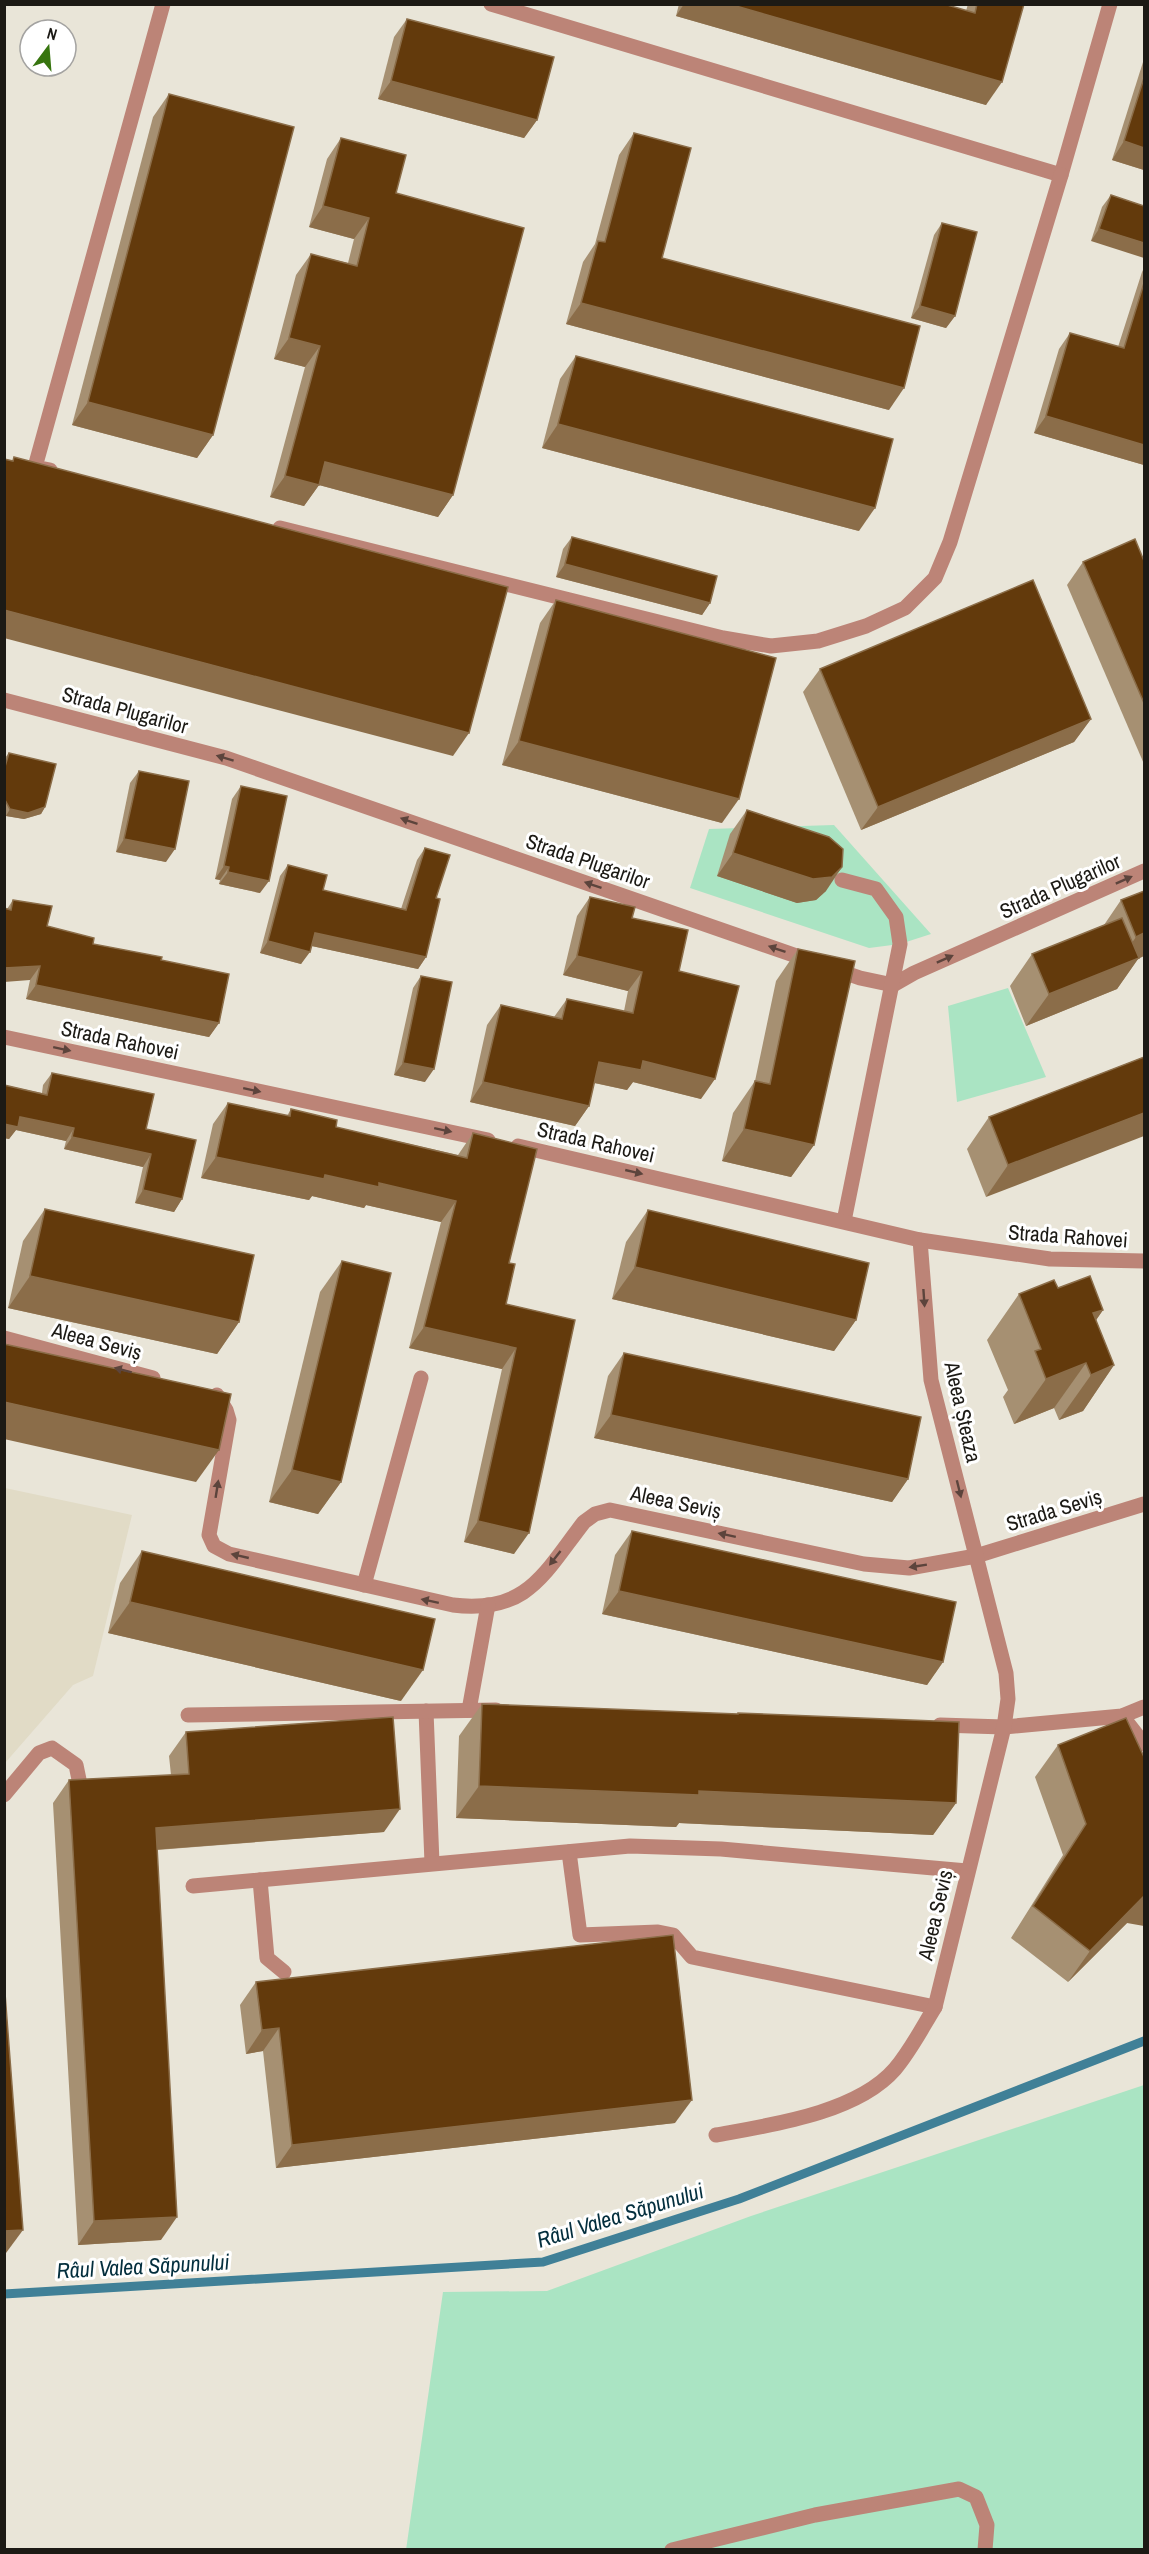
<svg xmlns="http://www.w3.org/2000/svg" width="1149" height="2554" font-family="'Archivo Narrow',sans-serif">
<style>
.built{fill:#e1dbc6}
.green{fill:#aae4c3}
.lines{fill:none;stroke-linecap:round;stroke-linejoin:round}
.stream{stroke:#408097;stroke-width:9}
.minor{stroke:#bc8477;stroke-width:15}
.wall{fill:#a69072}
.shaded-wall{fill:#8b6d49}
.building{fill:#633a0c;stroke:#8b6d49;stroke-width:1.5}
.oneway{fill:#5c443c}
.labels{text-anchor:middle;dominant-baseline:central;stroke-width:6;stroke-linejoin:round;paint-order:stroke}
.street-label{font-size:21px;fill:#1c1a15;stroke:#fff}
.water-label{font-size:22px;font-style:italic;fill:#032e3d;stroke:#fff}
</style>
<rect width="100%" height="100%" fill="#e9e5d8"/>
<path class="built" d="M5,1488L132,1515L93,1676L73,1685L5,1763Z"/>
<g class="green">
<path d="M834,825L931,934L900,944L869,948L690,888L709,829Z"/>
<path d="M1008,988L1046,1077L957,1102L948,1006Z"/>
<path d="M1144,2085V2549L406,2550L443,2292L547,2291L751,2216Z"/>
</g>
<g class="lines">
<path class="stream" d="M4,2294L543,2262L739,2199L1144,2041"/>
<g class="minor">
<path d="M491,4L1061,175L1110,4"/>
<path d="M50,470L35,467L163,4"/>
<path d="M280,528L723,638L771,646L818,641L866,626L905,608L935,578L950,542L1061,175"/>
<path d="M4,700L226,758L860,978L893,985L914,973L1144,871"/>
<path d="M842,880L876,889L896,917L900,944L844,1221"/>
<path d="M4,1037L488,1140"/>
<path d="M518,1146L920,1240L1050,1259L1144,1261"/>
<path d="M4,1338L153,1378"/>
<path d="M217,1395L226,1410L229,1420L209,1535L214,1546L229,1554L453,1605C528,1614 544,1573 584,1522L595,1514L610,1510L864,1564L909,1568L976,1556L1144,1504"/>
<path d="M364,1585L421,1378"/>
<path d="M469,1710L488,1605"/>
<path d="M426,1711L432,1863"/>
<path d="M188,1715L496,1710"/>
<path d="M1122,1716L1144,1744"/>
<path d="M940,1725L1004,1727L1122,1716L1144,1707"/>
<path d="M4,1795L39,1753L52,1748L76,1765L82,1794"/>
<path d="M569,1852L580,1935L658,1932L673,1935L692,1957L935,2007"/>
<path d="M260,1880L267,1958L284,1972"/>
<path d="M193,1886L630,1846L721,1849L967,1871"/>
<path d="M716,2135C771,2125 857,2113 895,2069C911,2050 922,2028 935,2007L1004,1727L1008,1699L1006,1673L931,1380L920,1240"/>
<path d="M672,2550L815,2515L959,2489L976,2497L987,2525L985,2550"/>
</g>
</g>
<g class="wall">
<path d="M679,4H944L966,11L968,4H1024L986,105L676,16Z"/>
<path d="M407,19L537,120L524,138L378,99L394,37Z"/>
<path d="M1144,60V170L1112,160L1143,62Z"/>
<path d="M169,94L213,435L197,458L72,425L153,117Z"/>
<path d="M634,133L662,258L889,410L566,324L583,262L595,244L619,155Z"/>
<path d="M341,138L396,193L453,495L438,517L319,485L304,506L270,497L305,367L274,359L296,275L311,254L348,263L354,239L309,227L327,159Z"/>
<path d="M1111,195L1144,206L1091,241L1102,207Z"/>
<path d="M942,223L955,316L946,328L911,318L934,235Z"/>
<path d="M1144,268V465L1034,433L1059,349L1070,333L1118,347L1142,272Z"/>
<path d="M576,356L859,531L542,448L560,379Z"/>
<path d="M572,537L710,603L702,615L556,577L563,549Z"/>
<path d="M1144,561V764L1067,585L1083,562Z"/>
<path d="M556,600L722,823L502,765L540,623Z"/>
<path d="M820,669L1091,719L1074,742L861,830L803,692Z"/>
<path d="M9,753L45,807L41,814L24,819L6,816L4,813V759Z"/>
<path d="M139,771L166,862L116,852L130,783Z"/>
<path d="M241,786L260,893L219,884L220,880L215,879L232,799Z"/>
<path d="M747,810L826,891L816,900L797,903L717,876L730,834Z"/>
<path d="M425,848L436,898L426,957L418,969L312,946L301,964L260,953L280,876L288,865L323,890L401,909L417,860Z"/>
<path d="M1144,891L1138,959L1117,989L1026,1026L1010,986L1032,954L1104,925L1121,900Z"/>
<path d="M590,897L632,918L679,971L701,1099L633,1082L627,1090L594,1083L589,1106L575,1126L470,1102L487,1025L501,1005L554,1017L567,999L624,1011L628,991L563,975L577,916Z"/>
<path d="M13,900L47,926L93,944L161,960L219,1023L209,1037L26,999L30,980L7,909Z"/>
<path d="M798,949L814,1145L791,1177L722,1161L733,1113L755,1081L776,981Z"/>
<path d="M421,976L425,1082L394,1075L413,988Z"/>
<path d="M1144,1057L986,1197L967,1149L989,1117Z"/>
<path d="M52,1073L146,1129L182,1199L174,1212L135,1203L143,1167L64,1149L66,1141L16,1130L9,1139L4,1138V1085L42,1093L43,1085Z"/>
<path d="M228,1103L287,1116L291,1109L336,1127L458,1155L473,1133L509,1263L506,1304L575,1320L514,1554L464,1542L502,1369L409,1348L441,1222L366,1205L364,1208L312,1196L309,1200L201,1178L213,1124Z"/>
<path d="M45,1209L239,1322L217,1354L8,1308L23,1241Z"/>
<path d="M648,1210L856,1320L834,1351L612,1299L626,1242Z"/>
<path d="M342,1261L341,1482L318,1514L269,1502L320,1292Z"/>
<path d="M1058,1288L1103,1310L1096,1320L1114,1365L1083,1411L1059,1420L1054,1408L1014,1424L1003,1397L1008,1390L987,1340L1019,1294Z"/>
<path d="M624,1353L908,1479L892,1502L594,1438L608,1376Z"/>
<path d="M632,1531L943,1662L927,1685L602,1614L615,1555Z"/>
<path d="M142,1551L401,1701L108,1633L120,1583Z"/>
<path d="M482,1704L737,1714L738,1713L956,1803L933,1835L679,1823L676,1827L456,1818L459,1736Z"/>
<path d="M186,1732L384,1832L157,1850L161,2240L78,2245L53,1803L69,1780L171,1775L169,1756Z"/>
<path d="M1058,1745L1127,1923L1068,1982L1011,1938L1063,1855L1035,1777Z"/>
<path d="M256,1982L675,2123L276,2168L263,2051L246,2054L240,2005Z"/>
</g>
<g class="shaded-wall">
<path d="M684,4H729L1002,82L986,105L676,16Z"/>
<path d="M391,81L537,120L524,138L378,99Z"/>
<path d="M1124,141L1144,148V170L1112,160Z"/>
<path d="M323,206L369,218L354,239L309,227Z"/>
<path d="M1099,229L1144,243V258L1091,241Z"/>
<path d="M581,303L904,388L889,410L566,324Z"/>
<path d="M920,306L955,316L946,328L911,318Z"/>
<path d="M289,338L320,346L305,367L274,359Z"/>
<path d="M88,402L213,435L197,458L72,425Z"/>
<path d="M1046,416L1144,445V465L1034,433Z"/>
<path d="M558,424L875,508L859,531L542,448Z"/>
<path d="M325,462L453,495L438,517L319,485L304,506L270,497L285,476Z"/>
<path d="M565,564L710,603L702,615L556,577Z"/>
<path d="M4,610L469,733L453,756L4,638Z"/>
<path d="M1091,719L1074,742L861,830L878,807Z"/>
<path d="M519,741L739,799L722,823L502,765Z"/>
<path d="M45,807L41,814L24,819L6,816L10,809Z"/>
<path d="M124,839L175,849L166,862L116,852Z"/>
<path d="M733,853L842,867L826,891L816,900L797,903L717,876Z"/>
<path d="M224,866L229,867L220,880L215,879Z"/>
<path d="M228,872L269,881L260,893L219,884Z"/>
<path d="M315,933L426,957L418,969L307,945Z"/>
<path d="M1144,933V956L1138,959L1117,989L1026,1026L1049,994L1115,967L1136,937Z"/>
<path d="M268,941L310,952L301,964L260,953Z"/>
<path d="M577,956L642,972L628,991L563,975Z"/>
<path d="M40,966L30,980L4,982V968Z"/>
<path d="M36,985L219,1023L209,1037L26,999Z"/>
<path d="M643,1061L715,1079L701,1099L633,1082L627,1090L586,1081L599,1062Z"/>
<path d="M403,1063L434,1069L425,1082L394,1075Z"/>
<path d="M483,1082L589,1106L575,1126L470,1102Z"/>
<path d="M1144,1113V1136L986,1197L1008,1165Z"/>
<path d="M20,1117L74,1128L66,1141L16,1130L9,1139L4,1138V1124Z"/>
<path d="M744,1129L814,1145L791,1177L722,1161Z"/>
<path d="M72,1137L151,1154L143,1167L64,1149Z"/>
<path d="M216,1157L379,1183L456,1201L441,1222L366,1205L364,1208L312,1196L309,1200L201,1178Z"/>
<path d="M143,1190L182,1199L174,1212L135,1203Z"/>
<path d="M635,1267L856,1320L834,1351L612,1299Z"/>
<path d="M30,1276L239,1322L217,1354L8,1308Z"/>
<path d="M1103,1310L1072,1355L1093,1313Z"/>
<path d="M424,1327L516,1348L502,1369L409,1348Z"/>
<path d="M1086,1363L1054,1408L1014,1424L1046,1379Z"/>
<path d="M1114,1365L1083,1411L1059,1420L1091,1375Z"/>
<path d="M4,1402L219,1450L196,1482L4,1439Z"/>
<path d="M611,1415L908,1479L892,1502L594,1438Z"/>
<path d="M292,1470L341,1482L318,1514L269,1502Z"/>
<path d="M478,1521L529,1533L514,1554L464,1542Z"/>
<path d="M619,1591L943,1662L927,1685L602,1614Z"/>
<path d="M130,1602L423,1670L401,1701L108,1633Z"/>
<path d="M479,1786L699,1791L956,1803L933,1835L679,1823L676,1827L456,1818Z"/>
<path d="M400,1809L384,1832L139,1851L156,1828Z"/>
<path d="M1144,1896V1926L1127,1923L1068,1982L1090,1951Z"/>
<path d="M279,2028L263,2051L246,2054L262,2030Z"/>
<path d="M692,2100L675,2123L276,2168L292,2145Z"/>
<path d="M177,2217L161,2240L78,2245L94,2221Z"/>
<path d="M23,2230L6,2253H4V2231Z"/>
</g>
<g class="building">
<path d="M729,4H944L975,13L977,4H1024L1002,82Z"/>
<path d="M407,19L554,57L537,120L391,81Z"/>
<path d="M1144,78V148L1124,141Z"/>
<path d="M169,94L294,127L213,435L88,402Z"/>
<path d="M634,133L691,148L662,258L920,326L904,388L581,303L598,241L605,242Z"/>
<path d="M341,138L406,155L396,193L524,228L453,495L325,462L319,485L285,476L320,346L289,338L311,254L357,266L369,218L323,206Z"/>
<path d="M1111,195L1144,206V243L1099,229Z"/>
<path d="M942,223L977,232L955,316L920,306Z"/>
<path d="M1144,283V445L1046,416L1070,333L1124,348Z"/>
<path d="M576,356L893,439L875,508L558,424Z"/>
<path d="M14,457L508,587L469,733L4,610V459L13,461Z"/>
<path d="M572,537L717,576L710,603L565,564Z"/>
<path d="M1135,539L1144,561V703L1083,562Z"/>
<path d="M1033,580L1091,719L878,807L820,669Z"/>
<path d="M556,600L776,658L739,799L519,741Z"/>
<path d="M9,753L56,764L45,807L28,813L10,809L4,798V770Z"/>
<path d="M139,771L189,781L175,849L124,839Z"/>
<path d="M241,786L287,796L269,881L228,872L229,867L224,866Z"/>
<path d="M747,810L829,837L843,849L842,867L832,877L813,879L733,853Z"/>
<path d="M425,848L450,855L436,898L440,899L426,957L315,933L310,952L268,941L288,865L327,875L323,890L406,910Z"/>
<path d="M1144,891V933L1136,937L1121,900Z"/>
<path d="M590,897L635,907L632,918L688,930L679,971L739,986L715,1079L643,1061L641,1070L599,1062L589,1106L483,1082L501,1005L562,1019L567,999L633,1013L642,972L577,956Z"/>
<path d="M13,900L52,906L47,926L94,938L93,944L162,957L161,960L229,974L219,1023L36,985L40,966L4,968V908L11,910Z"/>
<path d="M1122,918L1139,958L1049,994L1032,954Z"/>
<path d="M798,949L855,961L814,1145L744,1129L755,1081L770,1084Z"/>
<path d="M421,976L452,982L434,1069L403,1063Z"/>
<path d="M1144,1057V1113L1008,1165L989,1117Z"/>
<path d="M52,1073L154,1094L146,1129L196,1140L182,1199L143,1190L151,1154L72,1137L74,1128L20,1117L18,1127L4,1124V1085L47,1095Z"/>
<path d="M228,1103L290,1116L291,1109L337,1120L336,1127L467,1158L473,1133L537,1149L509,1263L515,1264L506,1304L575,1320L529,1533L478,1521L516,1348L424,1327L456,1201L379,1183V1187L325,1175L324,1179L216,1157Z"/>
<path d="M45,1209L254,1255L239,1322L30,1276Z"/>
<path d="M648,1210L869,1263L856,1320L635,1267Z"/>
<path d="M342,1261L391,1273L341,1482L292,1470Z"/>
<path d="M1090,1276L1103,1310L1093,1313L1114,1365L1091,1375L1086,1363L1046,1379L1035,1351L1041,1349L1019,1294L1054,1280L1058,1288Z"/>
<path d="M4,1344L231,1394L219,1450L4,1402Z"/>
<path d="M624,1353L921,1417L908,1479L611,1415Z"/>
<path d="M632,1531L956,1602L943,1662L619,1591Z"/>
<path d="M142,1551L435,1619L423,1670L130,1602Z"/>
<path d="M482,1704L738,1714V1713L959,1722L956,1803L699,1791V1795L479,1786Z"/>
<path d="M393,1717L400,1809L156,1828L177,2217L94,2221L69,1780L189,1774L186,1732Z"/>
<path d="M1126,1718L1144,1757V1896L1090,1951L1033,1906L1086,1824L1058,1745Z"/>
<path d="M673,1935L692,2100L292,2145L279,2028L262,2030L256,1982Z"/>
<path d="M4,1980L23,2230L4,2231Z"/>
</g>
<defs><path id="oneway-solid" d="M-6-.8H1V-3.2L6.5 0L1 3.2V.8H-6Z" transform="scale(1.5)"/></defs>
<g class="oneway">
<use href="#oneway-solid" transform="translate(225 758) rotate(-163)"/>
<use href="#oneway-solid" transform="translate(409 821) rotate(-161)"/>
<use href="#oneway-solid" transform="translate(1124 880) rotate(-24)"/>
<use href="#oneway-solid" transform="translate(593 885) rotate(-161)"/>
<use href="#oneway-solid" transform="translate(777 949) rotate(-161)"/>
<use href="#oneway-solid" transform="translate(945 959) rotate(-24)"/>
<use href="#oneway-solid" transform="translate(62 1049) rotate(12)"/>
<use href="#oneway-solid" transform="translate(252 1090) rotate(12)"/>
<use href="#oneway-solid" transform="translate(443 1130) rotate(12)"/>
<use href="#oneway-solid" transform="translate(634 1172) rotate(13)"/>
<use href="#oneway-solid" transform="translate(924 1298) rotate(86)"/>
<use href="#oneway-solid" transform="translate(123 1370) rotate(-165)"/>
<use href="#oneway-solid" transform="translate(217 1489) rotate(-81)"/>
<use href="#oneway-solid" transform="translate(959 1489) rotate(76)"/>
<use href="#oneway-solid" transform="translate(727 1535) rotate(-168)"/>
<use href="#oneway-solid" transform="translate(240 1556) rotate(-167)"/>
<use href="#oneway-solid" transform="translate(555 1558) rotate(128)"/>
<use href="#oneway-solid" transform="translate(918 1566) rotate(171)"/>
<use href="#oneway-solid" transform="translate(430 1601) rotate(-168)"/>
</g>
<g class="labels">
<g class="street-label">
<text transform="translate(125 710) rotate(15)">Strada Plugarilor</text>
<text transform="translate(588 861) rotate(19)">Strada Plugarilor</text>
<text transform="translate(1060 886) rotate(-24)">Strada Plugarilor</text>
<text transform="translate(120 1040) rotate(12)">Strada Rahovei</text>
<text transform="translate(596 1142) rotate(13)">Strada Rahovei</text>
<text transform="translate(1068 1236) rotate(4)">Strada Rahovei</text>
<text transform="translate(97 1341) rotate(15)">Aleea Seviș</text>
<text transform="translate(963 1412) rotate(77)">Aleea Șteaza</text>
<text transform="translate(676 1502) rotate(12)">Aleea Seviș</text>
<text transform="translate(1054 1510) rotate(-17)">Strada Seviș</text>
<text transform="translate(935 1915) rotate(-77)">Aleea Seviș</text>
</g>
<g class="water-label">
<text transform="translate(620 2215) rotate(-17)">Râul Valea Săpunului</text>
<text transform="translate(143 2266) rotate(-3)">Râul Valea Săpunului</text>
</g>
</g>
<rect width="1149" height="2554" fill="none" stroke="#1c1a15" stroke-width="12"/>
<g transform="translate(48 48) rotate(16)"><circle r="28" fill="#ffffff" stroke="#a4a3a1" stroke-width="1.5"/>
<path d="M0-4.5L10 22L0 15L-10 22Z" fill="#37750f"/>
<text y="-9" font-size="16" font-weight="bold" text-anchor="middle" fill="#1c1a15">N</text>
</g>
</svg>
